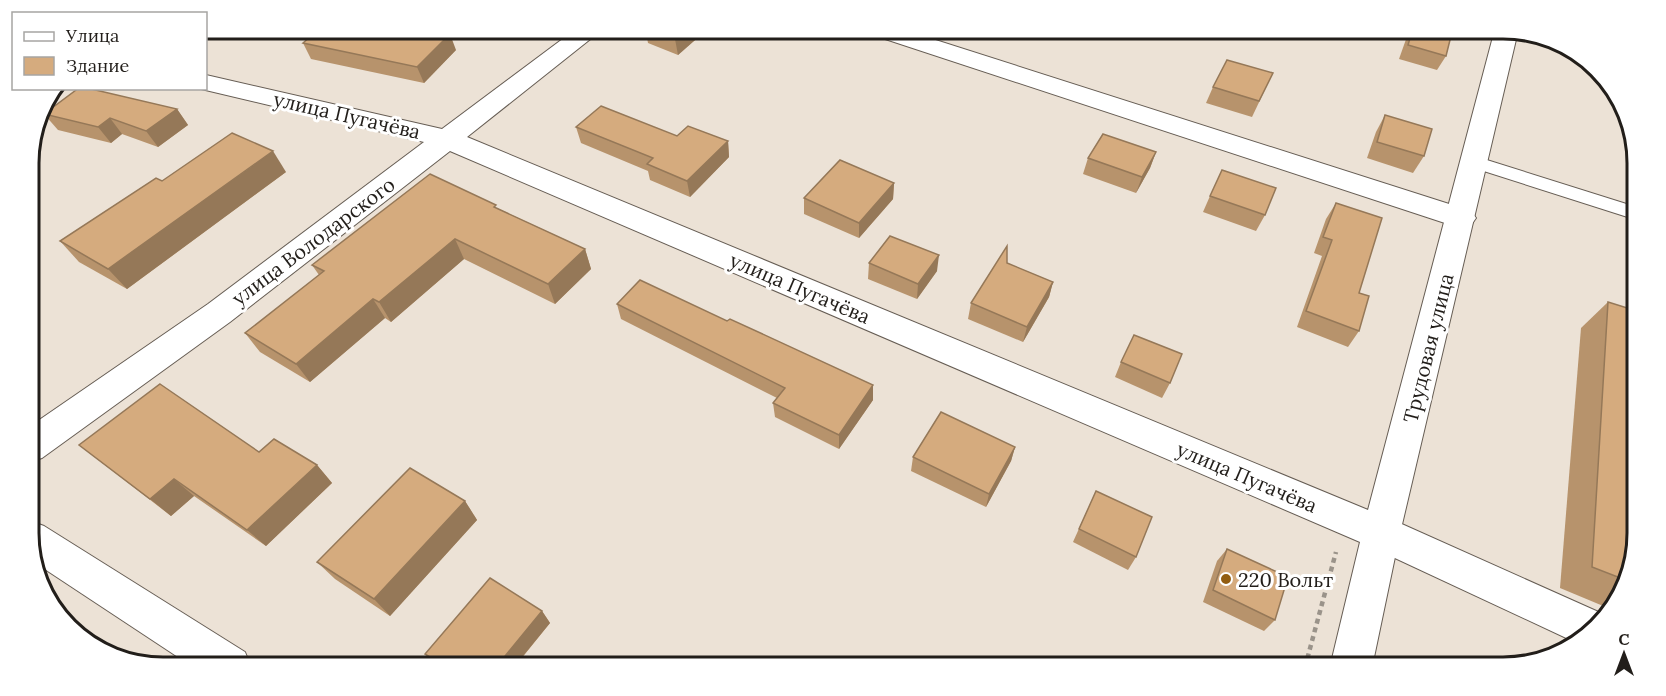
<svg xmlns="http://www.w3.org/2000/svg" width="1666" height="696" font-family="Lora,serif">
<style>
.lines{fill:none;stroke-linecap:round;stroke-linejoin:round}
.lane-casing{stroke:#665d54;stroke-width:2}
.street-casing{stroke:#665d54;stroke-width:2}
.secondary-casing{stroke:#665d54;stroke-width:2}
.path{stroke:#9a938a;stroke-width:4.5;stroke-dasharray:5 4;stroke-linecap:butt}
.lane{fill:#fff;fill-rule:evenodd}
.street{fill:#fff;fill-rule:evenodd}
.secondary{fill:#fff;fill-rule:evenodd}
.wall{fill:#b7936c}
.shaded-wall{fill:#957858}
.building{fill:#d5ab7e;stroke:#957858;stroke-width:1.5}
.poi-dot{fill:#925d11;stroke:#fff;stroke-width:2}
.labels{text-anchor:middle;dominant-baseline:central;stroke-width:6;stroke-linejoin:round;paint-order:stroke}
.street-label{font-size:20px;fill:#221e1a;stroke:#fff}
.poi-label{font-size:20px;fill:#221e1a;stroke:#fff;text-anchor:start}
.rim{fill:none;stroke:#221e1a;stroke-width:3}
</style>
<rect width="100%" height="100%" fill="#ece2d6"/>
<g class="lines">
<g class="lane-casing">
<path id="lane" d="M1474,156L1636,207L1637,220L1468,166L1465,162L1468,158Z"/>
</g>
<g class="street-casing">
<g id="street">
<path d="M866,29H901L1471,211L1476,218L1471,225L1461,228L1451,225L870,34Z"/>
<path d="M1381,516L1395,521L1603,614L1579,644L1577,643L1367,545L1362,533L1367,521Z"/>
<path d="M30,521L44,526L245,652L251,667H193L34,562L30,551Z"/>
</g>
</g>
<g class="secondary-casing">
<path id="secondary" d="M576,29H603L467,137L1368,510L1495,29L1518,31L1400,533L1372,667H1330L1360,542L450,151L230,322L42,458L29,462V427L208,304L424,142L197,88H206V75L442,129Z"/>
</g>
<path class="path" d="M1305,667L1336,552"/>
<use href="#lane" class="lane"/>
<use href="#street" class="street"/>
<use href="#secondary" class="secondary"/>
</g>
<g class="wall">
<path d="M645,28H703V33L678,55L648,43Z"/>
<path d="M1410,28H1453L1446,56L1437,70L1399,59Z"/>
<path d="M303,43L456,50L424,83L311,59Z"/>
<path d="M1273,73L1252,117L1206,103L1213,87Z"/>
<path d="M177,109L188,125L158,147L122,134L111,143L58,130L44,114Z"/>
<path d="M1385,115L1424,156L1413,173L1367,158L1376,132Z"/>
<path d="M576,127L728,141L729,157L690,197L650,180L648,171L581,143Z"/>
<path d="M1156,152L1150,168L1136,193L1083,174L1088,158Z"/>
<path d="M286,172L127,289L79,262L60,241L162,181Z"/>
<path d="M894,183L893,199L859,238L804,214V198Z"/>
<path d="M1210,196L1265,215L1256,231L1203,212Z"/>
<path d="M1336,203L1359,293V331L1348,347L1297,327L1322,256L1314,253L1326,219Z"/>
<path d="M497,208L585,249L591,269L555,304L464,259L391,322L385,318L310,382L260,352L245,333L319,275L312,265Z"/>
<path d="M869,263L937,271L917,299L868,279Z"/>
<path d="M1007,263L1053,282L1049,297L1023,342L968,319L971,303Z"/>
<path d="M1608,302L1637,534L1627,584L1608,608L1560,588L1581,328Z"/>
<path d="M617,304L873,400L839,449L775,417L773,403L777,398L621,319Z"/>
<path d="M1121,362L1170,383L1162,398L1115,377Z"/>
<path d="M79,445L259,452L317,465L332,483L266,546L194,496L171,516Z"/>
<path d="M1015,447L1011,461L986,507L911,471L913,457Z"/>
<path d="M1096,491L1136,557L1128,570L1073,542Z"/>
<path d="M465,501L477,520L390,616L335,579L317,562Z"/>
<path d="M1227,549L1275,620L1264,631L1203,602L1217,561Z"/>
<path d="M542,611L550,623L517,664L521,667H440L425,654Z"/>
</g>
<g class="shaded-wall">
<path d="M687,28H703V33L678,55L675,39Z"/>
<path d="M450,34L456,50L424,83L417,67Z"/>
<path d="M177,109L188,125L158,147L146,131Z"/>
<path d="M110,118L122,134L111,143L98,127Z"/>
<path d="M728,141L729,157L690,197L687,181Z"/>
<path d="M273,151L286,172L127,289L108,269Z"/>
<path d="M1156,152L1150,168L1136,193L1142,177Z"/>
<path d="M894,183L893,199L859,238V223Z"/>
<path d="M455,239L464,259L391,322L379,302Z"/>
<path d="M585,249L591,269L555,304L548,284Z"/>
<path d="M939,255L937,271L917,299L918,284Z"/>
<path d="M1053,282L1049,297L1023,342L1027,327Z"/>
<path d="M373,299L385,318L310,382L296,364Z"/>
<path d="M29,301L37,309L29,315Z"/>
<path d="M873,385V400L839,449V435Z"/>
<path d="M1015,447L1011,461L986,507L989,494Z"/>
<path d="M317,465L332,483L266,546L247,530Z"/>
<path d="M174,479L194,496L171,516L150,499Z"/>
<path d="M465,501L477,520L390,616L374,599Z"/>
<path d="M542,611L550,623L514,667L505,656Z"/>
</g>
<g class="building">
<path d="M320,28H423L450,34L417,67L303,43Z"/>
<path d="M648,28H687L675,39Z"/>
<path d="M1413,28H1453L1446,56L1408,45Z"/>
<path d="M1227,60L1273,73L1259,101L1213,87Z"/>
<path d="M77,88H87L177,109L146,131L110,118L98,127L44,114L76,90Z"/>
<path d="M601,106L677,136L688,126L728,141L687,181L647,164L653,158L576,127Z"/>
<path d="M1385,115L1432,129L1424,156L1377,142Z"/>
<path d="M232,133L273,151L108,269L60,241L156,178L162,181Z"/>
<path d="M1103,134L1156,152L1142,177L1088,158Z"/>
<path d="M840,160L894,183L859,223L804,198Z"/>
<path d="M1222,170L1276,188L1265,215L1210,196Z"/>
<path d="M430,174L496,205L494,207L585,249L548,284L455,239L379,302L373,299L296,364L245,333L324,271L312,265Z"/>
<path d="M1336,203L1382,218L1359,293L1369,296L1359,331L1306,311L1332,240L1323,237Z"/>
<path d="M890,236L939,255L918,284L869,263Z"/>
<path d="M1007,246V263L1053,282L1027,327L971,303Z"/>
<path d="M640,280L727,321L730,319L873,385L839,435L773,403L785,388L617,304Z"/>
<path d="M1608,302L1637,311V534L1628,581L1592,567Z"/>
<path d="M1134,335L1182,354L1170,383L1121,362Z"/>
<path d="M160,384L259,452L274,439L317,465L247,530L174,479L150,499L79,445Z"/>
<path d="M941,412L1015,447L989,494L913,457Z"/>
<path d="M410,468L465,501L374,599L317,562Z"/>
<path d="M1096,491L1152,517L1136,557L1079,529Z"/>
<path d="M1227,549L1288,577L1275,620L1213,590Z"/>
<path d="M490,578L542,611L505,656L521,667H445L425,654Z"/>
</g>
<circle class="poi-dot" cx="1226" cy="579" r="6"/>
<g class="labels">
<g class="street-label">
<text transform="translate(347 115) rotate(13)">улица Пугачёва</text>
<text transform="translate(313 241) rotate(-37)">улица Володарского</text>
<text transform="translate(800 288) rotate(23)">улица Пугачёва</text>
<text transform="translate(1428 348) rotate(-76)">Трудовая улица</text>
<text transform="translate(1247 477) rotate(23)">улица Пугачёва</text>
</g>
<g class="poi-label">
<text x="1238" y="579">220 Вольт</text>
</g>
</g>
<path d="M0 0H1666V696H0ZM163 39H1503A124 124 0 0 1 1627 163V533A124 124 0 0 1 1503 657H163A124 124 0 0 1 39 533V163A124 124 0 0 1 163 39Z" fill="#fff" fill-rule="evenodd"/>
<path class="rim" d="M163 39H1503A124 124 0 0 1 1627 163V533A124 124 0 0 1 1503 657H163A124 124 0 0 1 39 533V163A124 124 0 0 1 163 39Z"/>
<rect x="12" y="12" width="195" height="78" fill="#ffffff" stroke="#a7a5a3" stroke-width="1.5"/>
<rect x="24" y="32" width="30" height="9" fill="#ffffff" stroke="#a7a5a3" stroke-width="1.5"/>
<text x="66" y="42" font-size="18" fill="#221e1a">Улица</text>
<rect x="24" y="57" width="30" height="18" fill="#d5ab7e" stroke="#a7a5a3" stroke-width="1.5"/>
<text x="66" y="72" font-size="18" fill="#221e1a">Здание</text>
<g transform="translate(1624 654)" stroke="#ffffff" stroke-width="4.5" paint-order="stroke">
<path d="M0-4.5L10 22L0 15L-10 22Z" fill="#221e1a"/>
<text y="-9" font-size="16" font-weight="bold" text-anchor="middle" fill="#221e1a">С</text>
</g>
</svg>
